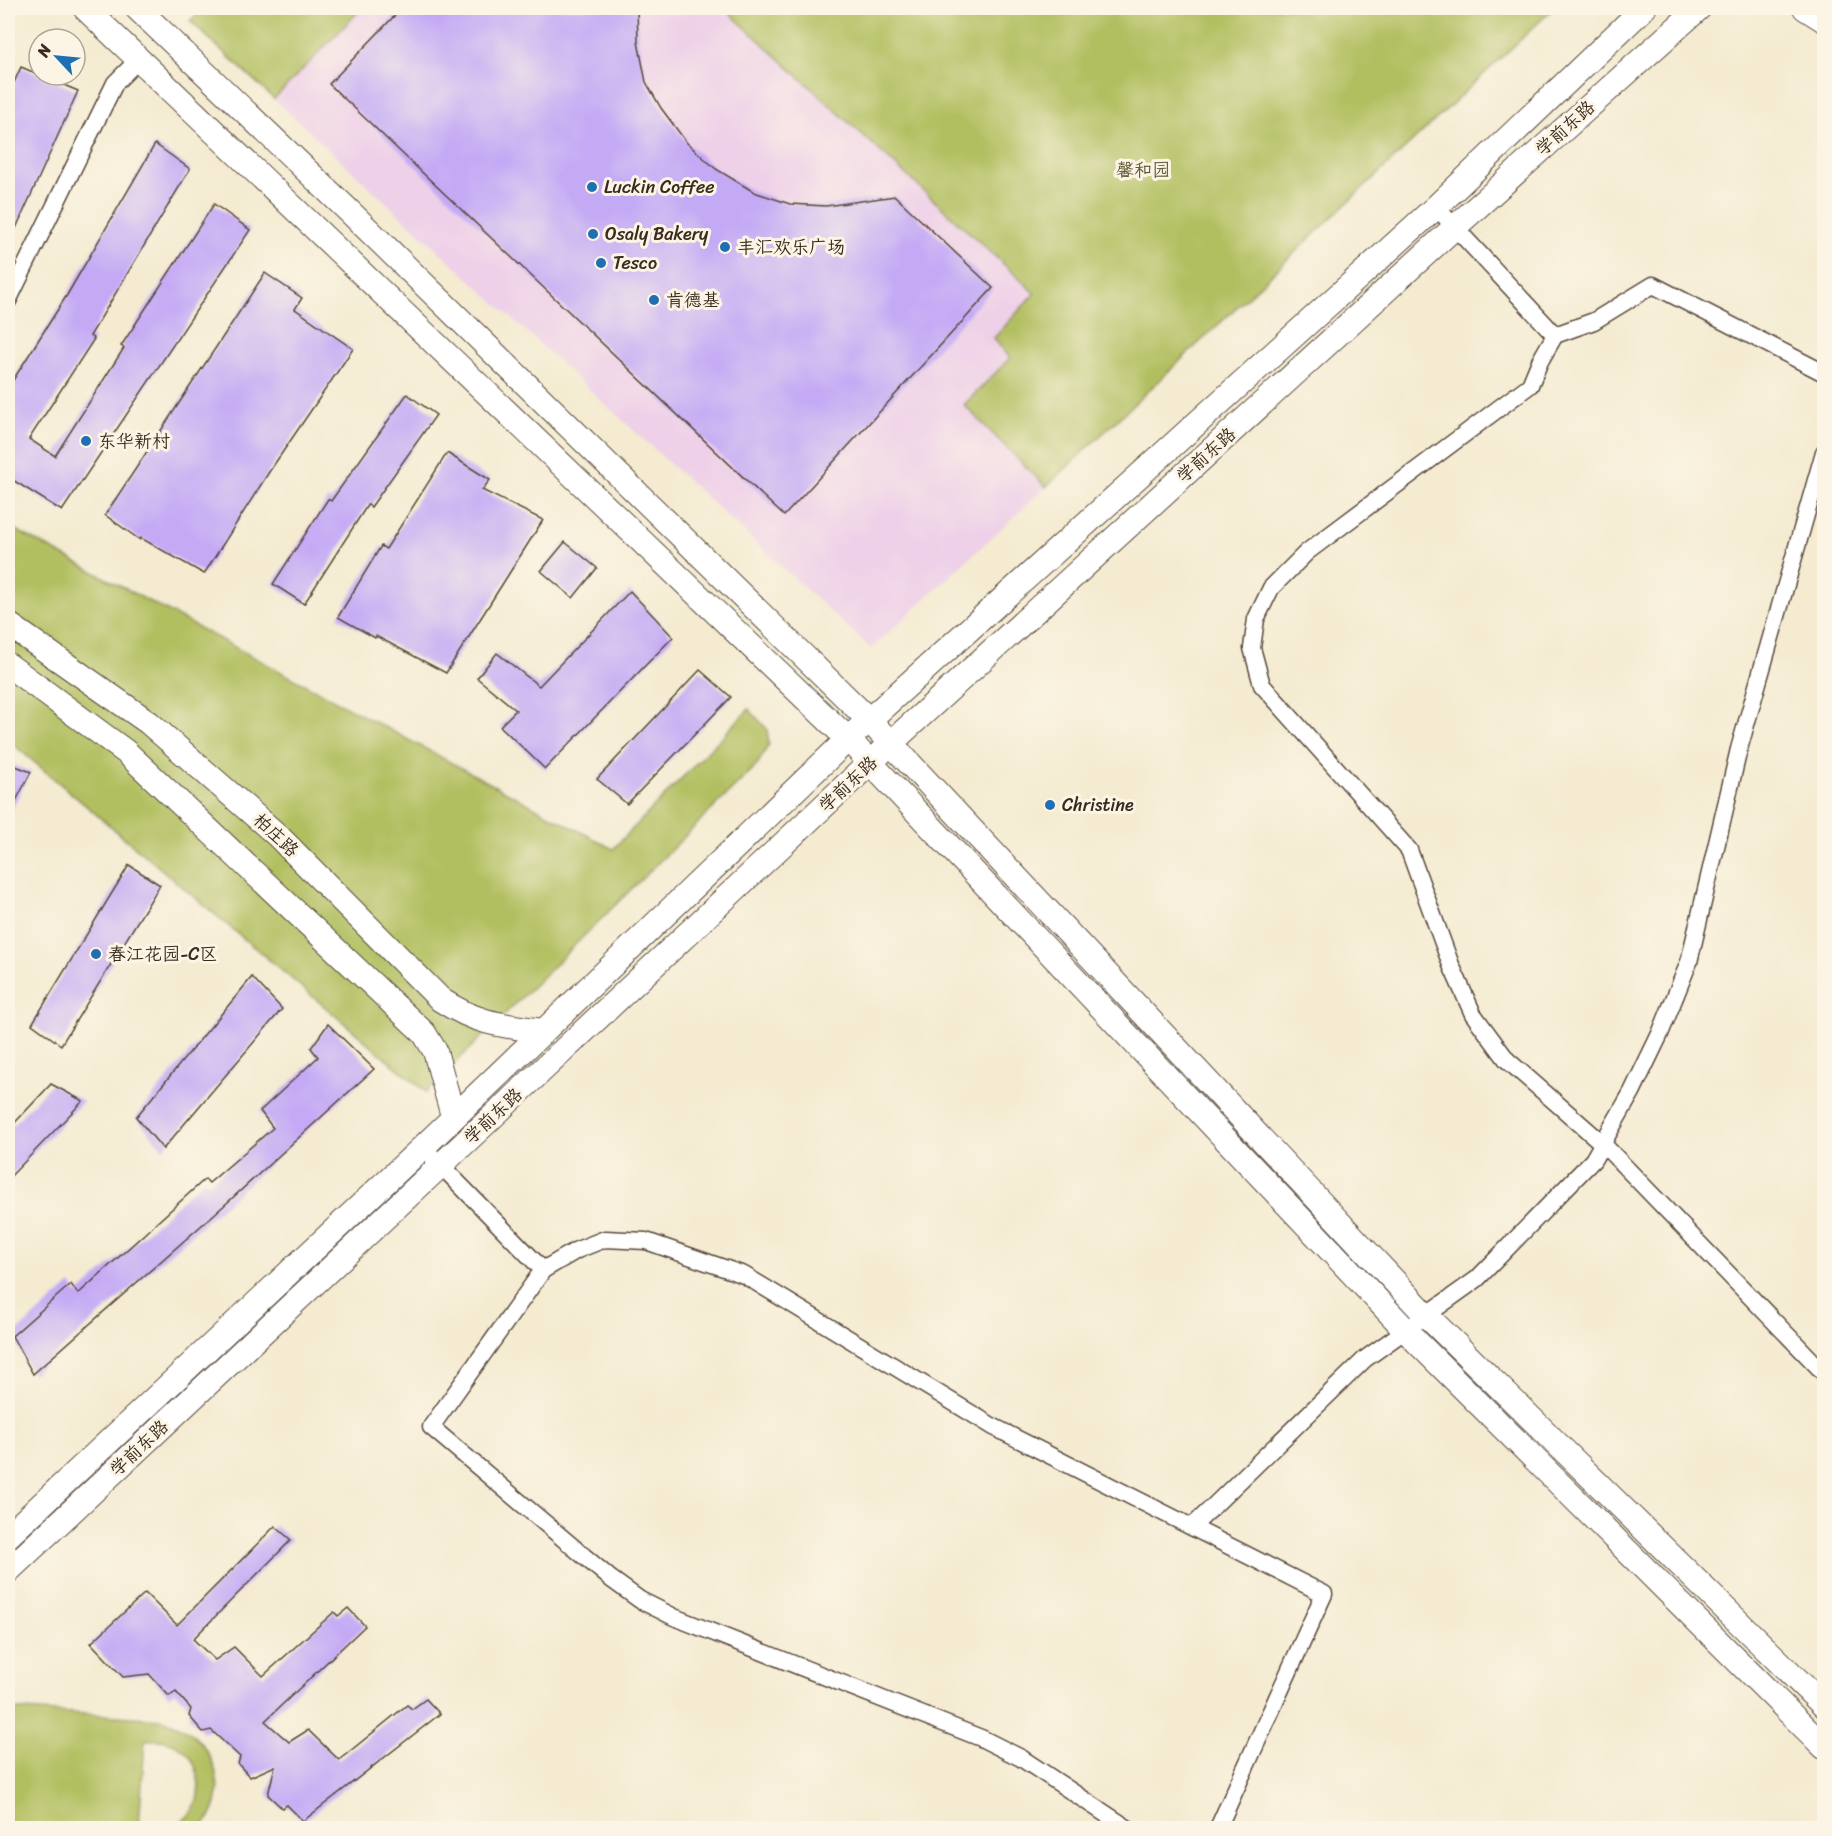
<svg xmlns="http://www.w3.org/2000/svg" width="1832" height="1836" font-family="Sriracha,'LXGW WenKai TC',sans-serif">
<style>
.built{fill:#eed0e8}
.green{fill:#b2bf61;stroke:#767440;stroke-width:1.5;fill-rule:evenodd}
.building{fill:#c4aaf5}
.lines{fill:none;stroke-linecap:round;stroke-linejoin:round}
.street-casing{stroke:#574739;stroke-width:19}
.secondary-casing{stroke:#574739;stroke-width:26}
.street{stroke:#fff;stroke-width:16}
.secondary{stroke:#fff;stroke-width:24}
.poi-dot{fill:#1f6fb2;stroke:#fcf5e5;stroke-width:2}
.labels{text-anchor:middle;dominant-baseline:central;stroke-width:6;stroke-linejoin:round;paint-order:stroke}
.street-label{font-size:18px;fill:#3b2a1e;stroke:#fcf5e5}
.park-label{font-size:18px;fill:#5f5732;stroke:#fcf5e5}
.poi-label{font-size:18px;fill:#3b2a1e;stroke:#fcf5e5;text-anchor:start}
</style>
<rect width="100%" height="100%" fill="#fcf5e5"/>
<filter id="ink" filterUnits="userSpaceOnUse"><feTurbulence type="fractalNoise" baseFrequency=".0167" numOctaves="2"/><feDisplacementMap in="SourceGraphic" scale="12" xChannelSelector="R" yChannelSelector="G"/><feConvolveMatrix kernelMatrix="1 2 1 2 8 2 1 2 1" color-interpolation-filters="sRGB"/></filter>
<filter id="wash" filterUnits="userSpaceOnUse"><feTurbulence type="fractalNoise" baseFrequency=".008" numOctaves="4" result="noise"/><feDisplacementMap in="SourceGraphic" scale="24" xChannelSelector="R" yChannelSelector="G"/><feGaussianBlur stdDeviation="1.35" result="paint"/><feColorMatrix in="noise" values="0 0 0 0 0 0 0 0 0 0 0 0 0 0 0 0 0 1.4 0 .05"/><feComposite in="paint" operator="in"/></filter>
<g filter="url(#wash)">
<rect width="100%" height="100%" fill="#f4ebd1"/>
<path class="built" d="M362,8H724L1035,293L994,338L1011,358L964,405L1046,487L871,649L274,99Z"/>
<g class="green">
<path d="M203,8H362L274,99L190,21Z"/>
<path d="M724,8H1554L1046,487L964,405L1010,358L994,338L1035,293Z"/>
<path d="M8,526L613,849L749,709L767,729L769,744L757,765L426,1092L8,740Z"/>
<path d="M8,1709L162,1719C174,1724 186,1728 195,1737C220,1761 228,1804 200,1828H8ZM145,1740C156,1739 171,1740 181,1748C201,1763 205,1797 188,1816C176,1829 154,1828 139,1826Z"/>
</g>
<g id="blocks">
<g class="building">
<path d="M402,8H637L638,42L646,82L661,108L687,143L716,169L754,192L790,204L826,206L895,196L993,288L784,516L329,84Z"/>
<path d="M21,67L78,91L8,246V96Z"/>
<path d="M155,144L190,169L90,336L94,339L29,439L55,456L124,348L121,346L214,204L250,230L62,511L8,477V388L67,295Z"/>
<path d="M265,273L302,298L295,309L353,349L269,472L204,574L141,538L140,540L105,515Z"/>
<path d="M407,394L436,415L371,507L368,504L304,604L273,584L328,499L331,501Z"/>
<path d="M447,453L490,480L482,490L543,520L446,673L376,636L375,638L338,617L381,546L386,549Z"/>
<path d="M565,542L597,568L573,598L541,571Z"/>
<path d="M630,591L673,637L545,769L500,726L516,710L477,678L497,653L539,686Z"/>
<path d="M700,670L731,697L627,804L597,779Z"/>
<path d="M8,763L31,772L8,816Z"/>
<path d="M129,865L160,885L61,1045L32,1024Z"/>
<path d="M252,977L282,1009L163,1149L136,1117Z"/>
<path d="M328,1024L374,1069L228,1202L33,1374L12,1336L71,1284L78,1294L205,1179L209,1183L273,1128L260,1111L318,1057L311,1048Z"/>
<path d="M51,1084L83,1101L8,1179V1130Z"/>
<path d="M275,1526L291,1540L193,1639L215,1660L234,1647L263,1676L334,1612L338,1616L348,1608L365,1626L265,1721L289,1742L308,1730L339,1760L407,1705L412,1709L426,1699L440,1714L303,1821L287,1805L282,1808L268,1795L275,1766L250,1777L238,1764L240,1757L211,1730L203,1732L189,1716L191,1709L176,1692L169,1696L149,1674L123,1677L91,1643L145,1593L177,1625Z"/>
</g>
</g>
</g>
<g filter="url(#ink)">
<use href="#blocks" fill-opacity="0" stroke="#574739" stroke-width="1.5"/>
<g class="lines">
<g class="street-casing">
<g id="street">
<path d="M1436,207L1555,335"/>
<path d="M8,301L115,83L138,60"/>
<path d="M1824,373L1653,285L1594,321L1555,335L1540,361L1530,385L1307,552L1271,588L1256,619L1252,648L1262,685L1409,850L1451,965L1473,1014L1507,1060L1602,1143L1824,1373"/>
<path d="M423,1147L543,1270"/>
<path d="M1192,1527L1365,1359L1477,1279L1593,1160L1632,1092L1660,1034L1689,962L1739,749L1824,452"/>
<path d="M1127,1828L1021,1758L981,1738L674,1617L640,1600L611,1579L431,1427L543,1270L577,1250L605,1239L646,1241L744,1275L992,1426L1324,1594L1218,1828"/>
</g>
</g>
<g class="secondary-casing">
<g id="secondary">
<path d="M85,8L848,739L1418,1343L1824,1747"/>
<path d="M137,8L350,212L868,719L1426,1315L1824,1706"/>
<path d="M1805,8L1824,20"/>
<path d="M8,624L148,722L277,835L441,1000C478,1024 500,1025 543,1031"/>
<path d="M8,665L126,752L424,1033L435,1051L453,1116"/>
<path d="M8,1536L423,1147L848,739L1436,207L1644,8"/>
<path d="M8,1571L891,743L1455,227L1699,8"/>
</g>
</g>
<use href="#street" class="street"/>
<use href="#secondary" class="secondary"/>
</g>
</g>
<g class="poi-dot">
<circle cx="592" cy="187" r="6"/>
<circle cx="593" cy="234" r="6"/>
<circle cx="725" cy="247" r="6"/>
<circle cx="601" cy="263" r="6"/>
<circle cx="654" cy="300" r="6"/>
<circle cx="86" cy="441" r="6"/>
<circle cx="1050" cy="805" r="6"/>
<circle cx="96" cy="954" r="6"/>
</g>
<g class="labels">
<g class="street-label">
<text transform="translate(1565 128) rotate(-42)">学前东路</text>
<text transform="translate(1206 455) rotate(-42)">学前东路</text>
<text transform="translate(848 784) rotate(-43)">学前东路</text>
<text transform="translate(276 835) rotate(43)">柏庄路</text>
<text transform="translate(493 1116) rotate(-43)">学前东路</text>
<text transform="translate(139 1448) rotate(-43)">学前东路</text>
</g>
<g class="park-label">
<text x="1143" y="170">馨和园</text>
</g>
<g class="poi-label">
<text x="604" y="187">Luckin Coffee</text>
<text x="605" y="234">Osaly Bakery</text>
<text x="737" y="247">丰汇欢乐广场</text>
<text x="613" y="263">Tesco</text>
<text x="666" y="300">肯德基</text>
<text x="98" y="441">东华新村</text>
<text x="1062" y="805">Christine</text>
<text x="108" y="954">春江花园-C区</text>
</g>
</g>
<rect width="1832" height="1836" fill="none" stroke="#fcf5e5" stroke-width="30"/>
<g transform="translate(57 57) rotate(296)"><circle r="28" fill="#fcf5e5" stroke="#afa495" stroke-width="1.5"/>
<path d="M0-4.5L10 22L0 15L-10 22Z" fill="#1f6fb2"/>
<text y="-9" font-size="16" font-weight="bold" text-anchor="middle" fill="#3b2a1e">N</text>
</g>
</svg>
